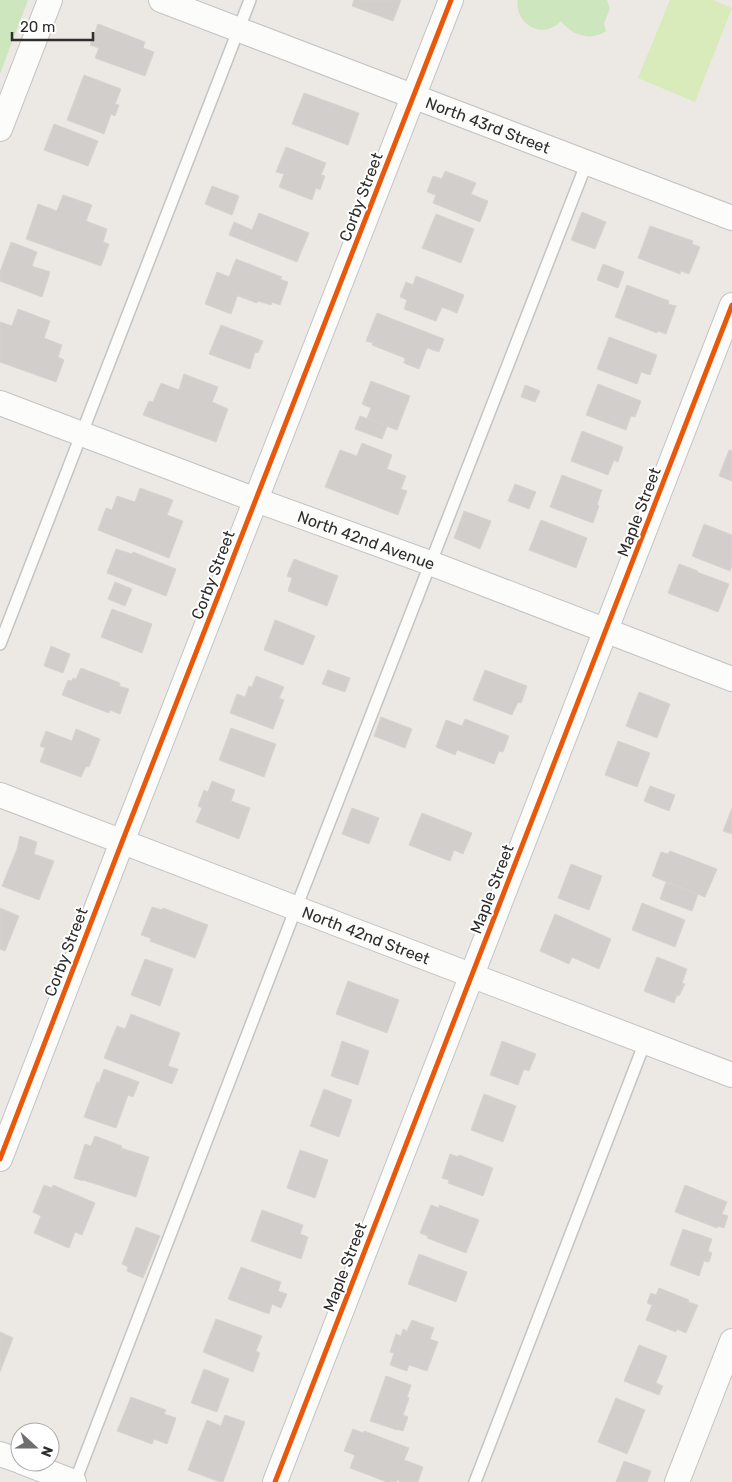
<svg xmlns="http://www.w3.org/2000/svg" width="732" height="1482" font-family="Rubik,sans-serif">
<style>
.green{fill:#cee6be}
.pitch{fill:#d9eabb}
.building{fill:#d1cecb;stroke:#d7d4d0}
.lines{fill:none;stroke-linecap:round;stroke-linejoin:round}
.service-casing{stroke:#c5c4c5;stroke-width:14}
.minor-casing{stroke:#c5c4c5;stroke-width:26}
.service{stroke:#fcfcfb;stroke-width:11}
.minor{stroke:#fcfcfb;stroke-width:24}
.cycleway-casing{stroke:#fff;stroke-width:8}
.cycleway{stroke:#e8590c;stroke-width:5}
.labels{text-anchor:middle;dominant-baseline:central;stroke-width:4;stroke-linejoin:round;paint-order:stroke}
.street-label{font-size:16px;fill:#2e2e2e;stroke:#fff}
</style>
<rect width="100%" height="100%" fill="#ece8e4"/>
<g class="green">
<path d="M0,0H28L0,74Z"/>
<path d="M518,0H607L610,9L604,23L606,31C590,42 572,35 561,21C559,23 557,25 555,26C537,38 514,20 518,0Z"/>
</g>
<path class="pitch" d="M670,0H713L732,8L695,102L638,78Z"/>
<g class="building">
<path d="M354,0H401L393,21L352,6Z"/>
<path d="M98,24L145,42L143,48L154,52L145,76L95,58L99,48L90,45Z"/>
<path d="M84,75L121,89L115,104L119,105L115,116L111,114L104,134L67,120Z"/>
<path d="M304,93L359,113L348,145L292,124Z"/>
<path d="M54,124L98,141L88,166L44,150Z"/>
<path d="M286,147L326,163L321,175L325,176L320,190L316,188L312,200L279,187L284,174L276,172Z"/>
<path d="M445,171L476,183L471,194L488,201L480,222L433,203L436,195L427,192L433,176L442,179Z"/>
<path d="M212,186L239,196L232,215L205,204Z"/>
<path d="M63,195L92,205L86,221L107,229L103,242L109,244L101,266L26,239L38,204L57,211Z"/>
<path d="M582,212L606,222L595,249L571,240Z"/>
<path d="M259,213L309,233L297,262L229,235L234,222L252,230Z"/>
<path d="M436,214L474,229L461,263L422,248Z"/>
<path d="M650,226L693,241L692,244L700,247L689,274L681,271L680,274L638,258Z"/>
<path d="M11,242L37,252L32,266L50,272L42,297L0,281V272Z"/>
<path d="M236,259L282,277L280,279L288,282L280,305L272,302L271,305L258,301L257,303L238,296V294L231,314L205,304L217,272L229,277Z"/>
<path d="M603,264L624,272L618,288L597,280Z"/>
<path d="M416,276L464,295L457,313L442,307L436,321L404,309L407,300L400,297L406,282L413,285Z"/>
<path d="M627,285L669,301L668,304L676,306L666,334L658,331L657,333L615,317Z"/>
<path d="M18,309L50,321L44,338L62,345L58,357L64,360L56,382L0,362V322L12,326Z"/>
<path d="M377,313L444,339L439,352L427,348L419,369L404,363L405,358L372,345L373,343L366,341Z"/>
<path d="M221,325L263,341L258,353L255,352L250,369L209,354Z"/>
<path d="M609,337L657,355L650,375L641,372L637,384L597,369Z"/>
<path d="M184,374L218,387L212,402L228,409L216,442L143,415L149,401L153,402L161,383L179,390Z"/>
<path d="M371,381L410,396L397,430L367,419L371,408L362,404Z"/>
<path d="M598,384L641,401L635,417L631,416L626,430L586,415Z"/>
<path d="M525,385L540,391L535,402L521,397Z"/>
<path d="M360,416L387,426L382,439L355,429Z"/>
<path d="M582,431L623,447L618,462L614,460L608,475L571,461Z"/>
<path d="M362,443L392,455L387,469L406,476L401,489L407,491L398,515L325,487L340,450L357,456Z"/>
<path d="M729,450L732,451V481L719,476Z"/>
<path d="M562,475L602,490L597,505L599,506L593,523L550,507Z"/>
<path d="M515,484L536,492L529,509L508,501Z"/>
<path d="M140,488L173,500L167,515L183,521L169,558L98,530L106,508L112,510L117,496L135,502Z"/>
<path d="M464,511L491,521L480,549L454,538Z"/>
<path d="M541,520L587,538L576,568L529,550Z"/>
<path d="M704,524L732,535V565L730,571L692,556Z"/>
<path d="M116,549L132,554L133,552L176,569L166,596L107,573Z"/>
<path d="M294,559L338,576L327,606L288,591L292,578L287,576Z"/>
<path d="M679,564L698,571L697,572L729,584L718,612L668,593Z"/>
<path d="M115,582L132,589L125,606L108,599Z"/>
<path d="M112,609L152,624L142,653L101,637Z"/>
<path d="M275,620L315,636L303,665L264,650Z"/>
<path d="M51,646L70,654L63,673L44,666Z"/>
<path d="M81,668L120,683L119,686L129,689L120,714L110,710L109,713L62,695L68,680L72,681L73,678L76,679Z"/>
<path d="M328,670L350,678L345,692L322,684Z"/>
<path d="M485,670L527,686L521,703L518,702L512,715L473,700Z"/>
<path d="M256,676L284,687L279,698L284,700L273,729L230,713L237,694L245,697L249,686L252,687Z"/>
<path d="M639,692L670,704L657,738L626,726Z"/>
<path d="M381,717L412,729L405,748L374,736Z"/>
<path d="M465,719L509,736L503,752L499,751L494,764L457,750L455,755L436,747L446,720L462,726Z"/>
<path d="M231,728L276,744L264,777L219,760Z"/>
<path d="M76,729L100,739L89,767L86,766L81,777L40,762L45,748L40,746L46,731L72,741Z"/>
<path d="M618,741L650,753L637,787L605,775Z"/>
<path d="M212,781L235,790L231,801L250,808L239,839L196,822L202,808L198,806L204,790L208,792Z"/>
<path d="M650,786L675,795L669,811L644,801Z"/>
<path d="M352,808L379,818L369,844L342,834Z"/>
<path d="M732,808V834L723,831Z"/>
<path d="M422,813L472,833L463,854L454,850L450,861L409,845Z"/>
<path d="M20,836L37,842L34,854L54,861L39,900L2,886L17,849Z"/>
<path d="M670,851L717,869L705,897L652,876L661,852L668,854Z"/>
<path d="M571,864L602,876L589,910L558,898Z"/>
<path d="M666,882L698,894L692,911L660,899Z"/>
<path d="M642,903L685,920L675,947L632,930Z"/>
<path d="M152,907L162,910L163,908L208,925L195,958L150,941L151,938L141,935Z"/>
<path d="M0,908L19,916L5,951L0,949Z"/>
<path d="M555,914L611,939L599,969L572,957L569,964L540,951Z"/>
<path d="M657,957L687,969L682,983L685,984L679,996L677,995L674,1003L644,991Z"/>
<path d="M145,959L173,969L160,1006L131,995Z"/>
<path d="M348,981L399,1000L387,1033L336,1014Z"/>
<path d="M131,1014L180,1033L168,1066L178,1069L172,1084L104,1058L117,1026L125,1029Z"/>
<path d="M342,1041L369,1051L358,1085L331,1076Z"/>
<path d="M502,1041L536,1054L529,1071L524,1069L518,1085L490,1075Z"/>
<path d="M104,1069L139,1082L133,1097L128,1095L116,1128L84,1117L97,1082L99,1083Z"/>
<path d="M324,1089L352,1100L339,1137L310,1126Z"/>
<path d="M484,1094L516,1106L503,1142L471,1130Z"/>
<path d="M95,1136L122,1146L121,1148L149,1157L136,1197L83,1180V1181L74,1178L85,1144L91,1146Z"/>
<path d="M300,1150L328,1160L315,1198L287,1188Z"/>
<path d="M450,1154L458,1157L459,1155L493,1168L483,1196L448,1183L449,1180L442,1178Z"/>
<path d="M44,1185L52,1188L53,1185L95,1203L82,1235L75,1232L69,1248L34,1233L41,1216L33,1212Z"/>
<path d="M685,1185L727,1202L722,1214L728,1216L724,1228L718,1226L717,1228L675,1212Z"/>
<path d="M431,1205L439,1208V1205L479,1220L466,1253L427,1238L428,1236L420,1233Z"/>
<path d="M262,1210L303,1225L300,1234L308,1237L301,1259L251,1241Z"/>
<path d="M136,1227L160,1236L143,1278L127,1271L128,1267L122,1264Z"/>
<path d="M683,1229L712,1239L708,1251L712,1253L709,1262L704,1261L699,1276L670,1265Z"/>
<path d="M419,1254L467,1272L456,1302L408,1284Z"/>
<path d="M241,1267L281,1282L278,1291L287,1294L281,1308L272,1304L269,1314L228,1299Z"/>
<path d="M659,1288L689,1300L688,1302L698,1305L686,1333L677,1329L676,1332L646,1320L652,1305L647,1303L651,1293L656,1295Z"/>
<path d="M216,1319L262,1336L256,1351L260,1353L253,1372L203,1352Z"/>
<path d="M412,1320L434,1328L430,1339L438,1342L427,1371L409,1365L407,1371L390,1365L394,1353L390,1352L396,1334L401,1336L403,1329L407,1331Z"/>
<path d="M0,1332L13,1338L0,1372Z"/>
<path d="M639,1345L667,1356L656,1383L663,1386L659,1395L624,1381Z"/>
<path d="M204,1369L229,1379L217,1412L191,1403Z"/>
<path d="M386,1376L411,1385L407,1397L409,1398L403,1415L408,1417L403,1431L397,1429V1430L370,1421Z"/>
<path d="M131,1397L166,1410L164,1414L176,1418L167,1444L154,1439L152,1444L117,1431Z"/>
<path d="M616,1398L645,1410L627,1454L598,1442Z"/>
<path d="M225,1415L245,1422L223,1482H220L188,1470L207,1420L221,1426Z"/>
<path d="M353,1429L363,1433L364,1431L409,1448L404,1460L423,1467L418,1482H401L397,1480L396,1482H387L350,1468L355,1455L344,1451Z"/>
<path d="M624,1461L651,1471L647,1482H616Z"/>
</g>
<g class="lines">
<g class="service-casing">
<g id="service">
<path d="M0,644L250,0"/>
<path d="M75,1482L296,908L587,162"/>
<path d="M475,1482L645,1042"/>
</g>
</g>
<g class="minor-casing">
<g id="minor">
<path id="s1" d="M161,0L732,218"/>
<path d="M0,129L50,0"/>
<path id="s2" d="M0,403L256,500L430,563L732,679"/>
<path id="s3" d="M0,795L732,1075"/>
<path d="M0,1159L122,842L451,0"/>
<path d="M0,1454L20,1461"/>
<path d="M22,1462L74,1482"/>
<path d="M275,1482L732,305"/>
<path d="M677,1482L732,1341"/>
</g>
</g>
<use href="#service" class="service"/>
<use href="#minor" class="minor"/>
<g class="cycleway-casing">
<g id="cycleway">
<path d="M0,1159L122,842L451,0"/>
<path d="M275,1482L732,305"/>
</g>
</g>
<use href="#cycleway" class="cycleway"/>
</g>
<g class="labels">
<g class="street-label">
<text stroke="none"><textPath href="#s1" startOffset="350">North 43rd Street</textPath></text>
<text transform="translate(361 197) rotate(-69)">Corby Street</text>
<text transform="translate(639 512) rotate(-69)">Maple Street</text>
<text stroke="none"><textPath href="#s2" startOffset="391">North 42nd Avenue</textPath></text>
<text transform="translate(213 575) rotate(-69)">Corby Street</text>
<text transform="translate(492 889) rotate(-69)">Maple Street</text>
<text stroke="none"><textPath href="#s3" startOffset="392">North 42nd Street</textPath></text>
<text transform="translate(66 952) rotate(-69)">Corby Street</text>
<text transform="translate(345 1267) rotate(-69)">Maple Street</text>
</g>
</g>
<g transform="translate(35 1447) rotate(111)"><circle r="24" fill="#ffffff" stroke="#ababab"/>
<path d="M0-4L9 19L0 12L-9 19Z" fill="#706f6e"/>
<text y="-8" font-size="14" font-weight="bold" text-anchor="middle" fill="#2e2e2e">N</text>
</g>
<path d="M12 32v8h81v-8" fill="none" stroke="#2e2e2e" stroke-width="2.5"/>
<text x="20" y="32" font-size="15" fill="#2e2e2e" stroke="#ffffff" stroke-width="4" paint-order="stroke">20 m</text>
</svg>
